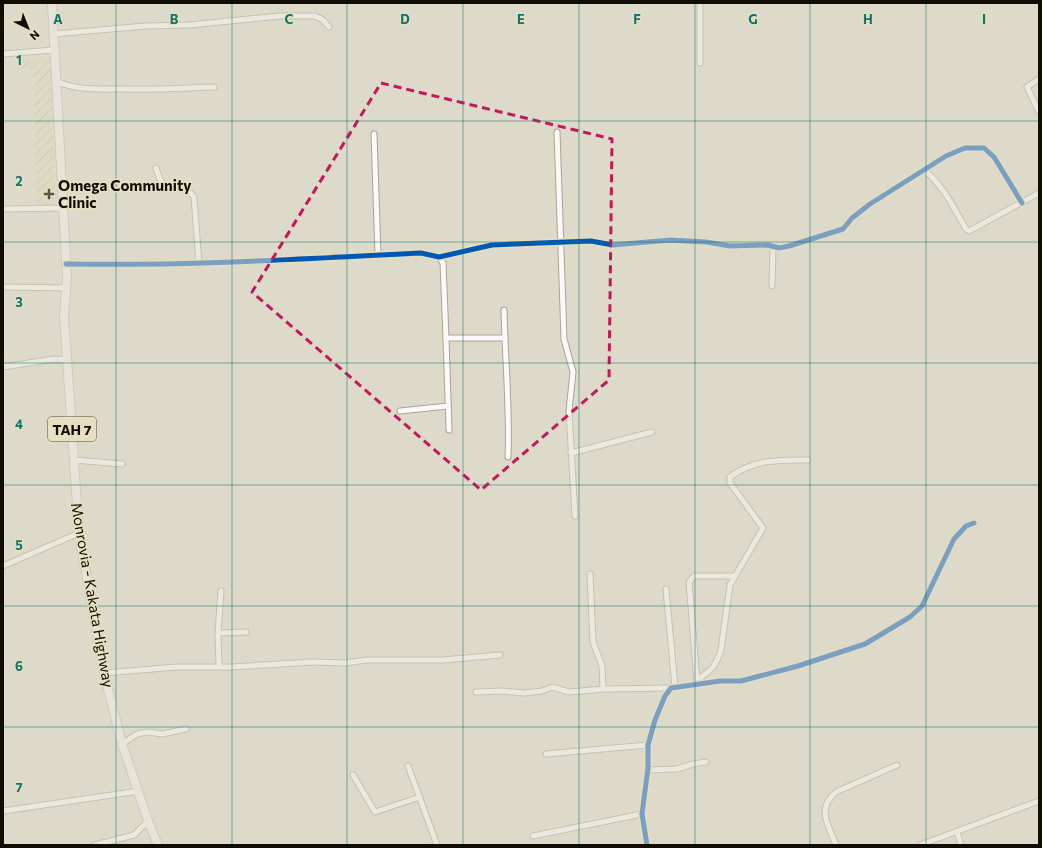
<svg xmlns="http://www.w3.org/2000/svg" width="1042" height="848" font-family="Commissioner,sans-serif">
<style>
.industrial{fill:url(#industrial-furrows)}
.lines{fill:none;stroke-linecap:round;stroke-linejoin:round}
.minor-casing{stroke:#a6a496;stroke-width:7}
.trunk-casing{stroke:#bab8b1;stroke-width:10}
.minor{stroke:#faf9f7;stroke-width:5}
.trunk{stroke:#f4eeec;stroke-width:8}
.cycleway-casing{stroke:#e6e0c1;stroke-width:8}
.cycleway{stroke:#0057b8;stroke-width:5}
.marked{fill:none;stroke:#c2185b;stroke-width:3;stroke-dasharray:8 5;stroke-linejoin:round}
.grid{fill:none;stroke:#0f766e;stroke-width:1;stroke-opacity:0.55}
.poi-dot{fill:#575549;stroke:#e6e0c1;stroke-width:1.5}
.labels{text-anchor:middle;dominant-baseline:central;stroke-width:3;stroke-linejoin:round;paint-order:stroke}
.shield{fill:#e6e0c1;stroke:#504c3d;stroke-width:1}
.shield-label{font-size:14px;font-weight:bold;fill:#0f0d04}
.poi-label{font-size:15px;font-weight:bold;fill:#0f0d04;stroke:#e6e0c1;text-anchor:start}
.street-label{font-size:15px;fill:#0f0d04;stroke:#e6e0c1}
.grid-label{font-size:13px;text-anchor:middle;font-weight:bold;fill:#0f766e;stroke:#e6e0c1;stroke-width:3;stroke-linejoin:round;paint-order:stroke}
</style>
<defs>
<pattern id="industrial-furrows" width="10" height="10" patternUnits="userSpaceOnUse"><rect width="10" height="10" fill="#ddd7ba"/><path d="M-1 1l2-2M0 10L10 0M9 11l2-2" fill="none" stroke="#bcb79e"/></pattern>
</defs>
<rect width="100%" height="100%" fill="#dedac9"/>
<path class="industrial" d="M22,60L50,61L56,207L37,209L33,69L22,68Z"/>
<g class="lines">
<g class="minor-casing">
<g id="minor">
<path d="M54,34L145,26L189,25L280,16H315L323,20L329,27"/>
<path d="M3,54L54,50"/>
<path d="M700,63V3"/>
<path d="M1039,79L1027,87L1039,112"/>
<path d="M56,81C78,91 98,89 122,89C152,90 183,88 214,87"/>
<path d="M557,132L564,339L573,372L569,411L575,516"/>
<path d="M374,134L378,255"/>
<path d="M156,168C166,204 179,177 194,197L199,264"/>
<path d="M924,170C943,185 954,208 966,229L969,231L1039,193"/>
<path d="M3,209L63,208"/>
<path d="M439,257L443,263L446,338H505"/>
<path d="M66,264C185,266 303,259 421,253L439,257L492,245L591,241L613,245L670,240L706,242L730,246L768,245L779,248L789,246L843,229L852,218L870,204L946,156L965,148H984L994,157L1022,203"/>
<path d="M772,286L773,247"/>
<path d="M3,287L68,288"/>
<path d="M504,310C505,359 510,408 508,457"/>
<path d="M446,338L449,430"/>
<path d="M3,367L54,359L67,360"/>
<path d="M400,411L448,406"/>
<path d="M571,453L652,432"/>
<path d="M74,460L122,464"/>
<path d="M3,566L79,533"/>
<path d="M590,574L593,642L602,666L603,689L671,688"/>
<path d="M666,589L675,687"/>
<path d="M218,633L246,632"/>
<path d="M219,666L218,633L221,591"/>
<path d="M104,673L177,667H232L312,662L345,663L367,660H442L500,655"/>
<path d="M697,680C712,669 715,668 721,650L730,585L763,528L730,483V477C753,459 781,460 808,460"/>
<path d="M697,681L689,582L694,576H735"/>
<path d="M476,692L502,691L524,693L542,691L552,687L569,692L603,689"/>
<path d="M122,744L137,734L147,732L162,734L186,729"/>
<path d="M546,754L648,745"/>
<path d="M408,766L437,845"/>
<path d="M648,770L677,769L693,764L706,762"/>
<path d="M353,775L375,812L420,797"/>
<path d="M3,811L139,791"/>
<path d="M957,832L961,845"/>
<path d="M533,836L642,814"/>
<path d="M95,845L134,835L148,821"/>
<path d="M647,845L642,814L648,768V745L655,720L665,696L671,688L720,681H741L798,666L865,644L910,617L922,606L954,539L966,526L974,523"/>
<path d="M836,845C828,824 816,809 836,792L897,765"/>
<path d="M920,845L1039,801"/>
</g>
</g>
<g class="trunk-casing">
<path id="trunk" d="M52,3L67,277L64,316L79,533L104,673L122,744L148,821L158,845"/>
</g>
<use href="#minor" class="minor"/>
<use href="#trunk" class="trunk"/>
<g class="cycleway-casing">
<g id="cycleway">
<path d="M66,264C185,266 303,259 421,253L439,257L492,245L591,241L613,245L670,240L706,242L730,246L768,245L779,248L789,246L843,229L852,218L870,204L946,156L965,148H984L994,157L1022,203"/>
<path d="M647,845L642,814L648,768V745L655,720L665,696L671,688L720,681H741L798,666L865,644L910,617L922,606L954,539L966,526L974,523"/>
</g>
</g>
<use href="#cycleway" class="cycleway"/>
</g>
<path d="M0 0H1042V848H0ZM381,83L612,139L609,380L481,490L252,292Z" fill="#dedac9" fill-opacity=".55" fill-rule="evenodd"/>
<path class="marked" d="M381,83L612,139L609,380L481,490L252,292Z"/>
<path class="grid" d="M116,3V845M232,3V845M347,3V845M463,3V845M579,3V845M695,3V845M810,3V845M926,3V845M3,121H1039M3,242H1039M3,363H1039M3,485H1039M3,606H1039M3,727H1039"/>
<path class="poi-dot" d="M47 188h4v4h4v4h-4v4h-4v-4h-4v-4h4z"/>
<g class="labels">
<rect class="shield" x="48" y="417" width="48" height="24" rx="3"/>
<g class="shield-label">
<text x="72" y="429">TAH 7</text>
</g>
<g class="poi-label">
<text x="58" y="185">Omega Community<tspan x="58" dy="17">Clinic</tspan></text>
</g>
<g class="street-label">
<text transform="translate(93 595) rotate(80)">Monrovia - Kakata Highway</text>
</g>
</g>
<g class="grid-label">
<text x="58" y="24">A</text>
<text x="174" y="24">B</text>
<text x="289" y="24">C</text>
<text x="405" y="24">D</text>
<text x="521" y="24">E</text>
<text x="637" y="24">F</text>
<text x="753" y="24">G</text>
<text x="868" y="24">H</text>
<text x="984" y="24">I</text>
<text x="19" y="65">1</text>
<text x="19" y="186">2</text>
<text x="19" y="307">3</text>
<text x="19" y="429">4</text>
<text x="19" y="550">5</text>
<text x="19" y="671">6</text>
<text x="19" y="792">7</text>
</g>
<rect width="1042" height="848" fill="none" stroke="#0f0d04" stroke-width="8"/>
<g transform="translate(28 28) rotate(137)" stroke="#e6e0c1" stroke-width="3" paint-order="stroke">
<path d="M0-3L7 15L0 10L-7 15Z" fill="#0f0d04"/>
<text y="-6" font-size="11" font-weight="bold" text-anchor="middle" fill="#0f0d04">N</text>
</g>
</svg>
